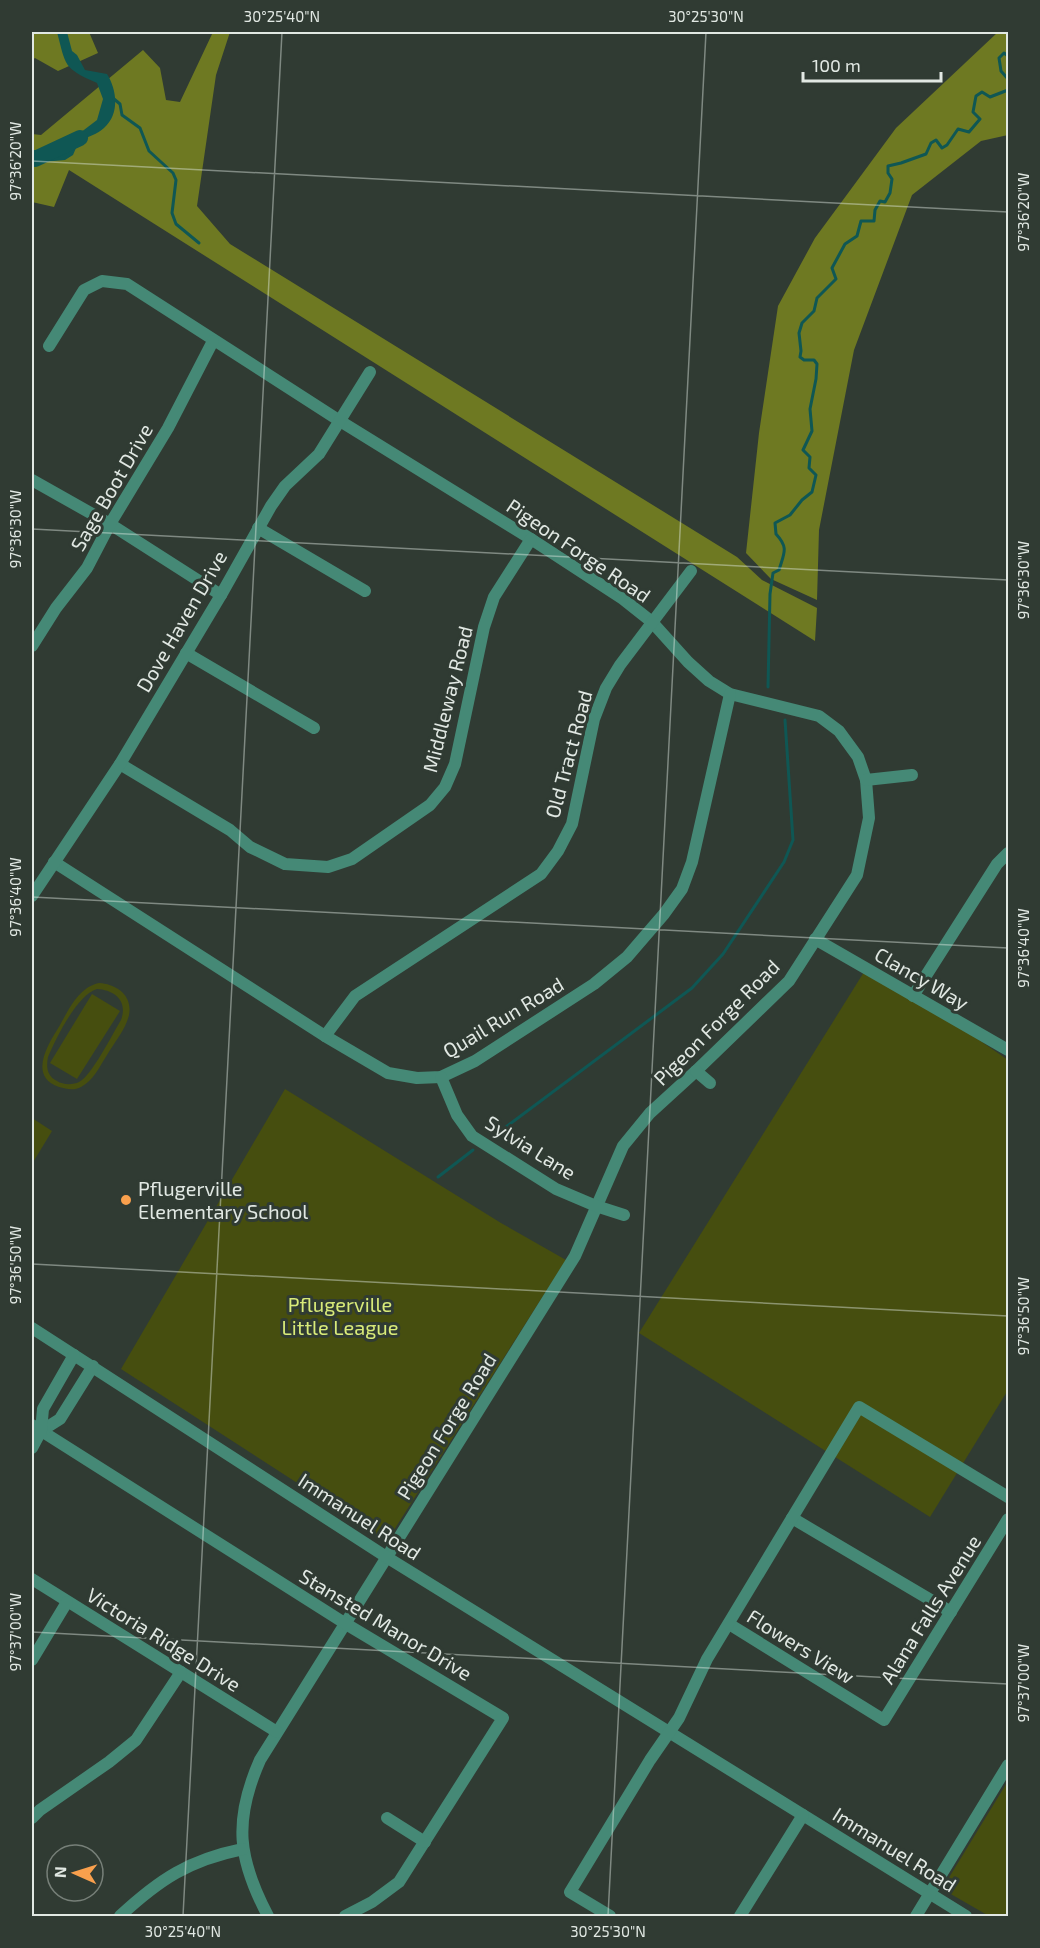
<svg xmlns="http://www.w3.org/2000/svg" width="1040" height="1948" font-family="'Exo 2',sans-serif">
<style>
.green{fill:#464e0f;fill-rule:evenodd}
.forest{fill:#6e7922}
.water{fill:#0f5754}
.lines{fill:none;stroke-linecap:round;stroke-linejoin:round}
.stream{stroke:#0f5754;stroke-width:3}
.river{stroke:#0f5754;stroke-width:16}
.minor{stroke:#458976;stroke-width:12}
.ticks{fill:none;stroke:#e1e8e3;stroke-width:1.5;stroke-opacity:0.45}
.poi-dot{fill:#f9a04d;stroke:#303b33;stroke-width:2}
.labels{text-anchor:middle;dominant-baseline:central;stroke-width:6;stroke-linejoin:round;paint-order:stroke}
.street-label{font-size:20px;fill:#e1e8e3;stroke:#303b33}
.poi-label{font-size:20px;fill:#e1e8e3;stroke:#303b33;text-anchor:start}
.park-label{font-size:20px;fill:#d9eb79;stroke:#303b33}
.neatline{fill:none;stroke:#e1e8e3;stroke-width:2}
.ticks-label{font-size:15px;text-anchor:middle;fill:#e1e8e3}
</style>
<rect width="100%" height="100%" fill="#303b33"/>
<g class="green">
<path d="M869,964L1008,1060V1390L930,1517L639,1333Z"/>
<path d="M99,983C116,984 133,995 129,1015C126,1029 114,1043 107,1055C100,1066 93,1081 81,1087C74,1091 66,1089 59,1087C27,1076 49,1043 60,1025C69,1009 79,987 99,983ZM97,989C115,990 128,1001 121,1020C113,1033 91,1077 79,1082C73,1085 63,1085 57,1081C47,1076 46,1067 48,1057C56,1038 77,995 97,989Z"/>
<path d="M92,994L120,1011L77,1079L50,1063Z"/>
<path d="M285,1089L501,1223L566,1260L387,1541L121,1369Z"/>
<path d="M32,1118L52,1131L32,1164Z"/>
<path d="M1008,1781V1916H989L942,1889Z"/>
</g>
<g class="forest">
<path d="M32,32H89L98,53L58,71L35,58L32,60Z"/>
<path d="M213,32H230L216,75L197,206L230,244L737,557L762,580L817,608L815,641L69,170L54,207L32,202V134L41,135L143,50L160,68L166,100L180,102Z"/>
<path d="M998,32H1008V135L981,141L912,195L854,350L819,530L817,600L771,579L746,553L759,433L778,306L815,238L896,128Z"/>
</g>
<path class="water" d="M57,32H67L72,51L77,55L85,70L107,74C117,90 120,114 104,128C98,134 87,137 79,141L73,155L65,160L32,163V150L55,152L97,120L103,99L97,83C63,68 66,66 57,32Z"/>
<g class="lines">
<g class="stream">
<path d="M1008,56L1004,53L999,58L1001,71L1008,79"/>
<path d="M114,99L120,104L122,115L140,128L149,151L173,173L176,180L172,213L176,224L199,243"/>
<path d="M768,687L770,594L773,573L779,570C784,553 789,548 776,534L775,523L790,515L802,500L812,492L816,475L809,468L810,457L803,450L812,431L810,409L816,379L817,364L814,360H804L800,357L801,351L799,333L802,323L814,311L817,298L836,279L832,268L845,244L857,236L861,221H874L875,210L880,201L885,202L890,193L892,179L888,173V166L901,163L926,154L931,143L936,140L942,148L947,145L958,129L969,132L980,119L973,112L976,96L982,92L990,97L1008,90"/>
<path d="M495,1135L692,988L723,954L784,862L793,840L785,720"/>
<path d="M438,1177L473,1150"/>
</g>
<path class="river" d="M32,158L35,159L80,138"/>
<g class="minor">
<path d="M49,346L84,290L102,281L127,284L340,421L531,539L623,599L652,622L688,662L709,681L730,694L819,716L839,731L858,757L866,780L869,818L857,875L789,981L696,1071L650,1113L623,1146L575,1256L260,1760C233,1821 238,1859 268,1916"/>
<path d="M32,480L110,524L221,595"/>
<path d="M258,528L365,591"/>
<path d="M32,646L56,608L87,568L110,524L168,428L213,341"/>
<path d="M186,653L314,728"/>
<path d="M120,764L230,830L250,847L285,864L328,867L352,859L430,805L445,787L455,764L484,627L494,597L531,539"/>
<path d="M866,780L912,775"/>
<path d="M54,862L325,1036L388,1073L417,1078L441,1077L475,1061L594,984L627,957L664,914L682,889L692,862L730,694"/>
<path d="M32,896L120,764L221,595L271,506L285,486L319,454L370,372"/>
<path d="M815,939L1008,1050"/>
<path d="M913,996L997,864L1008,853"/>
<path d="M325,1036L355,996L541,874L558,851L572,824L594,719L606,688L620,665L691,571"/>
<path d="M696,1071L710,1083"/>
<path d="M441,1077L457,1115L472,1136L556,1189L596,1206L624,1215"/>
<path d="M32,1328L388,1558L966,1916"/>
<path d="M32,1425L346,1624L503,1718L399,1882L372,1902L345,1916"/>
<path d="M41,1431L60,1419L93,1366"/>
<path d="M32,1448L41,1431L43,1409L74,1355"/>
<path d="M792,1518L951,1612"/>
<path d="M32,1579L277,1732"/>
<path d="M729,1624L884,1720L1008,1519"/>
<path d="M32,1660L67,1602"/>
<path d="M32,1818L40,1810L109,1762L136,1740L181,1672"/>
<path d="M387,1818L425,1842"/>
<path d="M120,1916C160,1879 189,1860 243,1849"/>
<path d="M610,1916L570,1892L650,1760L679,1718L707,1659L859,1407L1008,1497"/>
<path d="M740,1916L803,1815"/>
<path d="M916,1916L1008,1765"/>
</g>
</g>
<path class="ticks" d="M32,161L1008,212M32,529L1008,580M32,897L1008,948M32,1264L1008,1316M32,1632L1008,1684M183,1916L282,32M608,1916L706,32"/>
<circle class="poi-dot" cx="126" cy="1200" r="6"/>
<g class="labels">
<g class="street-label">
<text transform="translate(111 487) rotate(-60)">Sage Boot Drive</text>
<text transform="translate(579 550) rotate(34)">Pigeon Forge Road</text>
<text transform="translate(181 621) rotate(-60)">Dove Haven Drive</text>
<text transform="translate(447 699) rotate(-76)">Middleway Road</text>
<text transform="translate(568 754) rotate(-75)">Old Tract Road</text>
<text transform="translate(922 978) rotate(30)">Clancy Way</text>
<text transform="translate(503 1017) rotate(-31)">Quail Run Road</text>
<text transform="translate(716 1022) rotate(-45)">Pigeon Forge Road</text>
<text transform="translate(531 1147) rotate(32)">Sylvia Lane</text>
<text transform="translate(446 1426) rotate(-58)">Pigeon Forge Road</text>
<text transform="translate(360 1516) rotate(33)">Immanuel Road</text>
<text transform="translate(930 1609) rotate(-58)">Alana Falls Avenue</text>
<text transform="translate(386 1624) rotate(31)">Stansted Manor Drive</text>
<text transform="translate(164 1639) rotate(32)">Victoria Ridge Drive</text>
<text transform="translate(801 1646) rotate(32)">Flowers View</text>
<text transform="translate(895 1849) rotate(32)">Immanuel Road</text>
</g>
<g class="poi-label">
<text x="138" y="1188">Pflugerville<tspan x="138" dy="23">Elementary School</tspan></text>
</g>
<g class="park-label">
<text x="340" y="1304">Pflugerville<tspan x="340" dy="23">Little League</tspan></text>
</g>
</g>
<rect width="1040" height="1948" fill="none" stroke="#303b33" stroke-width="66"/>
<g transform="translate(75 1873) rotate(273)"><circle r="28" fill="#303b33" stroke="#778079" stroke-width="1.5"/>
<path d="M0-4.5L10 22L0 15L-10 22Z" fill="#f9a04d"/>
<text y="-9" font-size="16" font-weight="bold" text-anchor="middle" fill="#e1e8e3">N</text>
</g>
<path d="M803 72v9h138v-9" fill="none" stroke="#e1e8e3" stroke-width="3"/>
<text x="812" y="72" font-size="18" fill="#e1e8e3" stroke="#303b33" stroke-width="4.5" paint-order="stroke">100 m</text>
<rect x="33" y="33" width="974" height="1882" class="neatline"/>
<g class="ticks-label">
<text x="282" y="22">30°25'40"N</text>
<text x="706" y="22">30°25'30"N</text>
<text transform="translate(16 161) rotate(-90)" y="5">97°36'20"W</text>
<text transform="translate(1024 212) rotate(-90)" y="5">97°36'20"W</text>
<text transform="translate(16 529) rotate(-90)" y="5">97°36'30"W</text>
<text transform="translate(1024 580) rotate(-90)" y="5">97°36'30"W</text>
<text transform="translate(16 897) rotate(-90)" y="5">97°36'40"W</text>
<text transform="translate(1024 948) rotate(-90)" y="5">97°36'40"W</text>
<text transform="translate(16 1265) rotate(-90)" y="5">97°36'50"W</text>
<text transform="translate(1024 1316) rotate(-90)" y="5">97°36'50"W</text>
<text transform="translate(16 1632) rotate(-90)" y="5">97°37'00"W</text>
<text transform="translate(1024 1683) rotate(-90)" y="5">97°37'00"W</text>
<text x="183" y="1937">30°25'40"N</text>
<text x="608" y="1937">30°25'30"N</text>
</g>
</svg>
